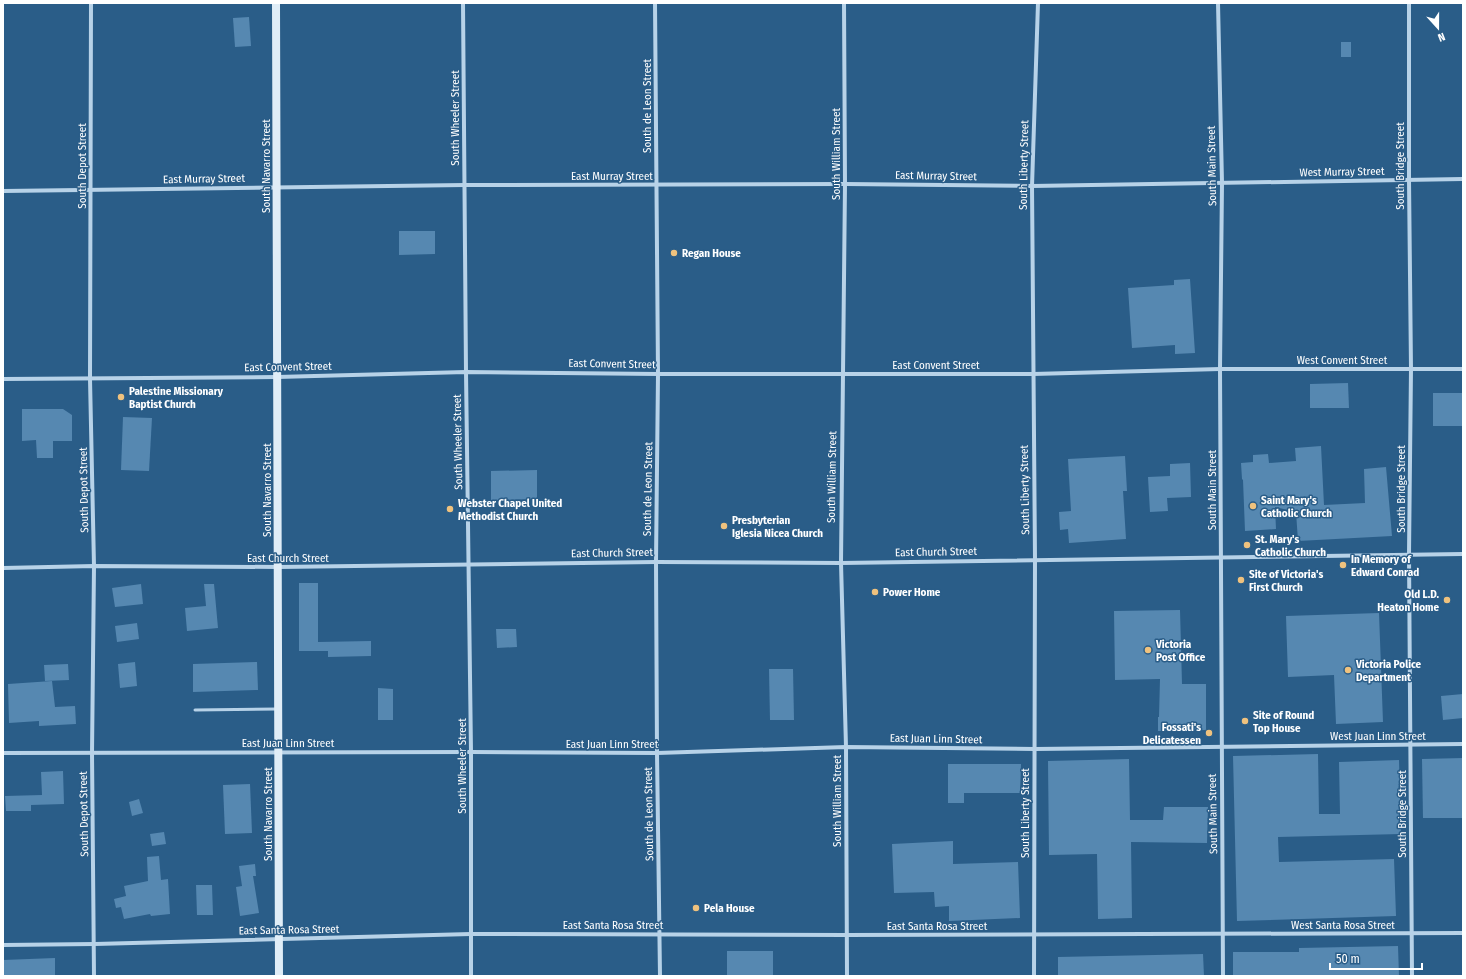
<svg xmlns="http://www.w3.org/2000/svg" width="1466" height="979" font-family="'Fira Sans Condensed',sans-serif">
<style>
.building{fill:#5688b1}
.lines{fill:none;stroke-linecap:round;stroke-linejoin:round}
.lane{stroke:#b7d2e8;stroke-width:3}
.street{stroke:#b7d2e8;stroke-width:4}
.secondary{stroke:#e0edf7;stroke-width:8}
.poi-dot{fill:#efc27e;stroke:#2a5d88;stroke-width:1.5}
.labels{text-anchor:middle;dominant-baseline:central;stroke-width:3;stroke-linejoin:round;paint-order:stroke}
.street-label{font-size:11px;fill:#fff;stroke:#2a5d88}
.poi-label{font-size:11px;font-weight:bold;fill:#fff;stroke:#2a5d88;text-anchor:start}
</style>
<rect width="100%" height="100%" fill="#2a5d88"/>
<g class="building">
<path d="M249,17L251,46L235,47L233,18Z"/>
<rect x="1341" y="42" width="10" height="15"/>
<path d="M399,231H435V254L399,255Z"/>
<path d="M1190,279L1195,353L1175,354V345L1132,348L1128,288L1174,285V280Z"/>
<path d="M1348,383L1349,408H1310V384Z"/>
<rect x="1433" y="393" width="30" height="33"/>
<path d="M22,409H63L72,415V441H53V458H37L36,440L22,441Z"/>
<path d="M123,417L152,418L149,471L121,470Z"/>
<path d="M1321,446L1324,505L1365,503L1364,469L1386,467L1392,536L1298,541L1296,512L1275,507L1276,529L1245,531L1243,480L1242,479L1241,463L1253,462V455L1268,454L1269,463L1296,461L1295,448Z"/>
<path d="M1125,456L1127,491H1123L1126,539L1069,543L1068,529L1060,530L1059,512L1071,511L1068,459Z"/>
<path d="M1190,463L1191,497L1167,498L1168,511L1150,512L1148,477L1170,476V464Z"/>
<path d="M537,470V499L491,500V471Z"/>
<path d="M299,583H318V642L371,641V656L328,657V651H299Z"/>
<path d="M141,584L143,604L115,607L112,588Z"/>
<path d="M204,584H214L218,628L187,631L185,608L206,606Z"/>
<path d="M1180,610L1182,684H1206V730L1158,731V717H1159L1160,679L1115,680L1114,611Z"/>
<path d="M1379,613L1383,722L1336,724L1334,675L1288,677L1286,616Z"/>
<path d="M137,623L139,639L117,642L115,626Z"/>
<path d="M496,629H516L517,647L497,648Z"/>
<path d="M135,662L137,686L120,688L118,664Z"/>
<path d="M257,662L258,690L193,692V664Z"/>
<path d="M68,664L69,680L45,681L44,665Z"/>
<path d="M769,669H793L794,720H770Z"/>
<path d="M52,681L55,707L75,706L76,724L39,726V721L9,723L8,684Z"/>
<path d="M378,688L393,689V720H378Z"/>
<path d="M1463,694V718L1443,720L1441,696Z"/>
<path d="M1318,754L1319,814H1340L1339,762L1399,760L1401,834L1278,837L1279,862L1394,859L1396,916L1237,921L1233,756Z"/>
<path d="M1463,758V818H1423L1422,759Z"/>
<path d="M1129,759L1130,820H1163L1164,807H1208L1207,843L1131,842L1132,918L1098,919L1097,854L1049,855L1048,761Z"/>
<path d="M948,764H1021L1020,793H964V803H948Z"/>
<path d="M63,771L64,804L31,805V811H6L5,796L42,795L41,772Z"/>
<path d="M250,784L252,833L225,834L223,785Z"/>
<path d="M139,799L143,813L132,816L129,802Z"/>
<path d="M164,832L166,844L152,846L150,834Z"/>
<path d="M953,841V864L1018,862L1020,918L949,921V906L935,907L934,892L894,893L892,844Z"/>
<path d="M159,856L161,880L168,879L170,914L151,916L150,914L124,919L121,907L116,908L114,899L126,896L124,886L148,881L147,857Z"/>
<path d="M255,864L256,876H253L259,913L240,916L236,887L242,886L239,866Z"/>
<path d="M196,885H212L213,915H197Z"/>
<path d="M1398,946L1399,976H1233V952H1299V948Z"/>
<rect x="727" y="951" width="46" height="25"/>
<path d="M1203,954L1204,976H1058V957Z"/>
<path d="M55,958V976H3V960Z"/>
</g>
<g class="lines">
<path class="lane" d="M195,710L277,709"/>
<g class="street">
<path d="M91,3L90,379L94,566L92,753L94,976"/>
<path d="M463,3L466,372L471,752V976"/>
<path d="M655,3L658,374L656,562L657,753L660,976"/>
<path d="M844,3L845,184L841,563L846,747L847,976"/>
<path d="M1218,3L1222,183L1220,369L1223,976"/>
<path d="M1409,3V180L1411,369L1409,554L1412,976"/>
<path d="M3,191L465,185L845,184L1032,186L1463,179"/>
<path d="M3,379L277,377L466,372L658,374H1033L1220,369H1463"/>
<path d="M3,568L94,566L278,567L656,562L841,563L1463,554"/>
<path d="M3,753L471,752L657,753L846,747L1035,749L1463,744"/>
<path d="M3,945L95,944L471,934L846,935L1463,933"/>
<path d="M1034,976L1035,559L1032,186L1038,3"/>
</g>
<path class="secondary" d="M276,3L279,976"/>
</g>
<g class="poi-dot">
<circle cx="674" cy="253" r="4"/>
<circle cx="121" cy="397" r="4"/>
<circle cx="1253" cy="506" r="4"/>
<circle cx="450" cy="509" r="4"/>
<circle cx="724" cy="526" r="4"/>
<circle cx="1247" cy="545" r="4"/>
<circle cx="1343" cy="565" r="4"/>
<circle cx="1241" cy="580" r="4"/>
<circle cx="875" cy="592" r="4"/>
<circle cx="1447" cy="600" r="4"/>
<circle cx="1148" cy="650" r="4"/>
<circle cx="1348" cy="670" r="4"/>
<circle cx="1245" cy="721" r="4"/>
<circle cx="1209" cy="733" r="4"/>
<circle cx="696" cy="908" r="4"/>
</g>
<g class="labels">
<g class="street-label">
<text transform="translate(647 106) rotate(-90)">South de Leon Street</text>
<text transform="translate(455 118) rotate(-90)">South Wheeler Street</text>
<text transform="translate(836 154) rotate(-90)">South William Street</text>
<text transform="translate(1024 165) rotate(-89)">South Liberty Street</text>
<text transform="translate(82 166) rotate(-90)">South Depot Street</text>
<text transform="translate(266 166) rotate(-90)">South Navarro Street</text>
<text transform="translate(1212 166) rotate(-91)">South Main Street</text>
<text transform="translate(1400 166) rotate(-90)">South Bridge Street</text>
<text transform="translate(1342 172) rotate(-1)">West Murray Street</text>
<text x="612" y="176">East Murray Street</text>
<text transform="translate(936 176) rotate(1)">East Murray Street</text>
<text transform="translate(204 179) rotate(-1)">East Murray Street</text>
<text x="1342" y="360">West Convent Street</text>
<text transform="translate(612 364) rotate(1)">East Convent Street</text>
<text x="936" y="365">East Convent Street</text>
<text transform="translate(288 367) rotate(-1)">East Convent Street</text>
<text transform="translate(458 442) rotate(-91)">South Wheeler Street</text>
<text transform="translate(832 477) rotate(-89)">South William Street</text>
<text transform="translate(648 489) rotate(-89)">South de Leon Street</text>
<text transform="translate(1401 489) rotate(-90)">South Bridge Street</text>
<text transform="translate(84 490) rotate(-91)">South Depot Street</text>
<text transform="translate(267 490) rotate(-90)">South Navarro Street</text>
<text transform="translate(1025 490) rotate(-91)">South Liberty Street</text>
<text transform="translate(1212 490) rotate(-90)">South Main Street</text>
<text transform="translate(936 552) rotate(-1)">East Church Street</text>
<text transform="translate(612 553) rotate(-1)">East Church Street</text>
<text x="288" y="558">East Church Street</text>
<text x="1378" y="736">West Juan Linn Street</text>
<text transform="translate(936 739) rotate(1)">East Juan Linn Street</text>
<text x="288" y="743">East Juan Linn Street</text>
<text x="612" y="744">East Juan Linn Street</text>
<text transform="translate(462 766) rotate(-90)">South Wheeler Street</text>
<text transform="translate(837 801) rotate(-90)">South William Street</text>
<text transform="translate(1025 813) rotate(-90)">South Liberty Street</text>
<text transform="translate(84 814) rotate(-91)">South Depot Street</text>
<text transform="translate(268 814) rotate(-90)">South Navarro Street</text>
<text transform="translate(649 814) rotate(-91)">South de Leon Street</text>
<text transform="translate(1213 814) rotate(-91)">South Main Street</text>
<text transform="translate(1402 814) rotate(-90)">South Bridge Street</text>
<text x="613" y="925">East Santa Rosa Street</text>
<text x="1343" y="925">West Santa Rosa Street</text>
<text x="937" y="926">East Santa Rosa Street</text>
<text transform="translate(289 930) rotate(-1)">East Santa Rosa Street</text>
</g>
<g class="poi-label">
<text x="682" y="253">Regan House</text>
<text x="129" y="391">Palestine Missionary<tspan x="129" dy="13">Baptist Church</tspan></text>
<text x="1261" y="500">Saint Mary's<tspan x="1261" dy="13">Catholic Church</tspan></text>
<text x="458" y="503">Webster Chapel United<tspan x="458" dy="13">Methodist Church</tspan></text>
<text x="732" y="520">Presbyterian<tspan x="732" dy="13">Iglesia Nicea Church</tspan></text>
<text x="1255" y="539">St. Mary's<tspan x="1255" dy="13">Catholic Church</tspan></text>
<text x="1351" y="559">In Memory of<tspan x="1351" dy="13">Edward Conrad</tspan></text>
<text x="1249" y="574">Site of Victoria's<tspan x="1249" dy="13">First Church</tspan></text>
<text x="883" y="592">Power Home</text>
<text x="1439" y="594" text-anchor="end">Old L.D.<tspan x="1439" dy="13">Heaton Home</tspan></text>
<text x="1156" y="644">Victoria<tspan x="1156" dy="13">Post Office</tspan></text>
<text x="1356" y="664">Victoria Police<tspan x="1356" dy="13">Department</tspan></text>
<text x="1253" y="715">Site of Round<tspan x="1253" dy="13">Top House</tspan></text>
<text x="1201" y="727" text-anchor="end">Fossati's<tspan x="1201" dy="13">Delicatessen</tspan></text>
<text x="704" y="908">Pela House</text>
</g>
</g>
<rect width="1466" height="979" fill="none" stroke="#ffffff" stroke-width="8"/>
<g transform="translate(1438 28) rotate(159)" stroke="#2a5d88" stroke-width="3" paint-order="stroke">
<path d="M0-3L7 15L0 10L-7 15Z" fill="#ffffff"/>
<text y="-6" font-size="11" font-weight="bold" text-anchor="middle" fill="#ffffff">N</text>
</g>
<path d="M1330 963v6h92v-6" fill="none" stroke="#ffffff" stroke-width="2"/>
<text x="1336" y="963" font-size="12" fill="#ffffff" stroke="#2a5d88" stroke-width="3" paint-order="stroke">50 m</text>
</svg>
